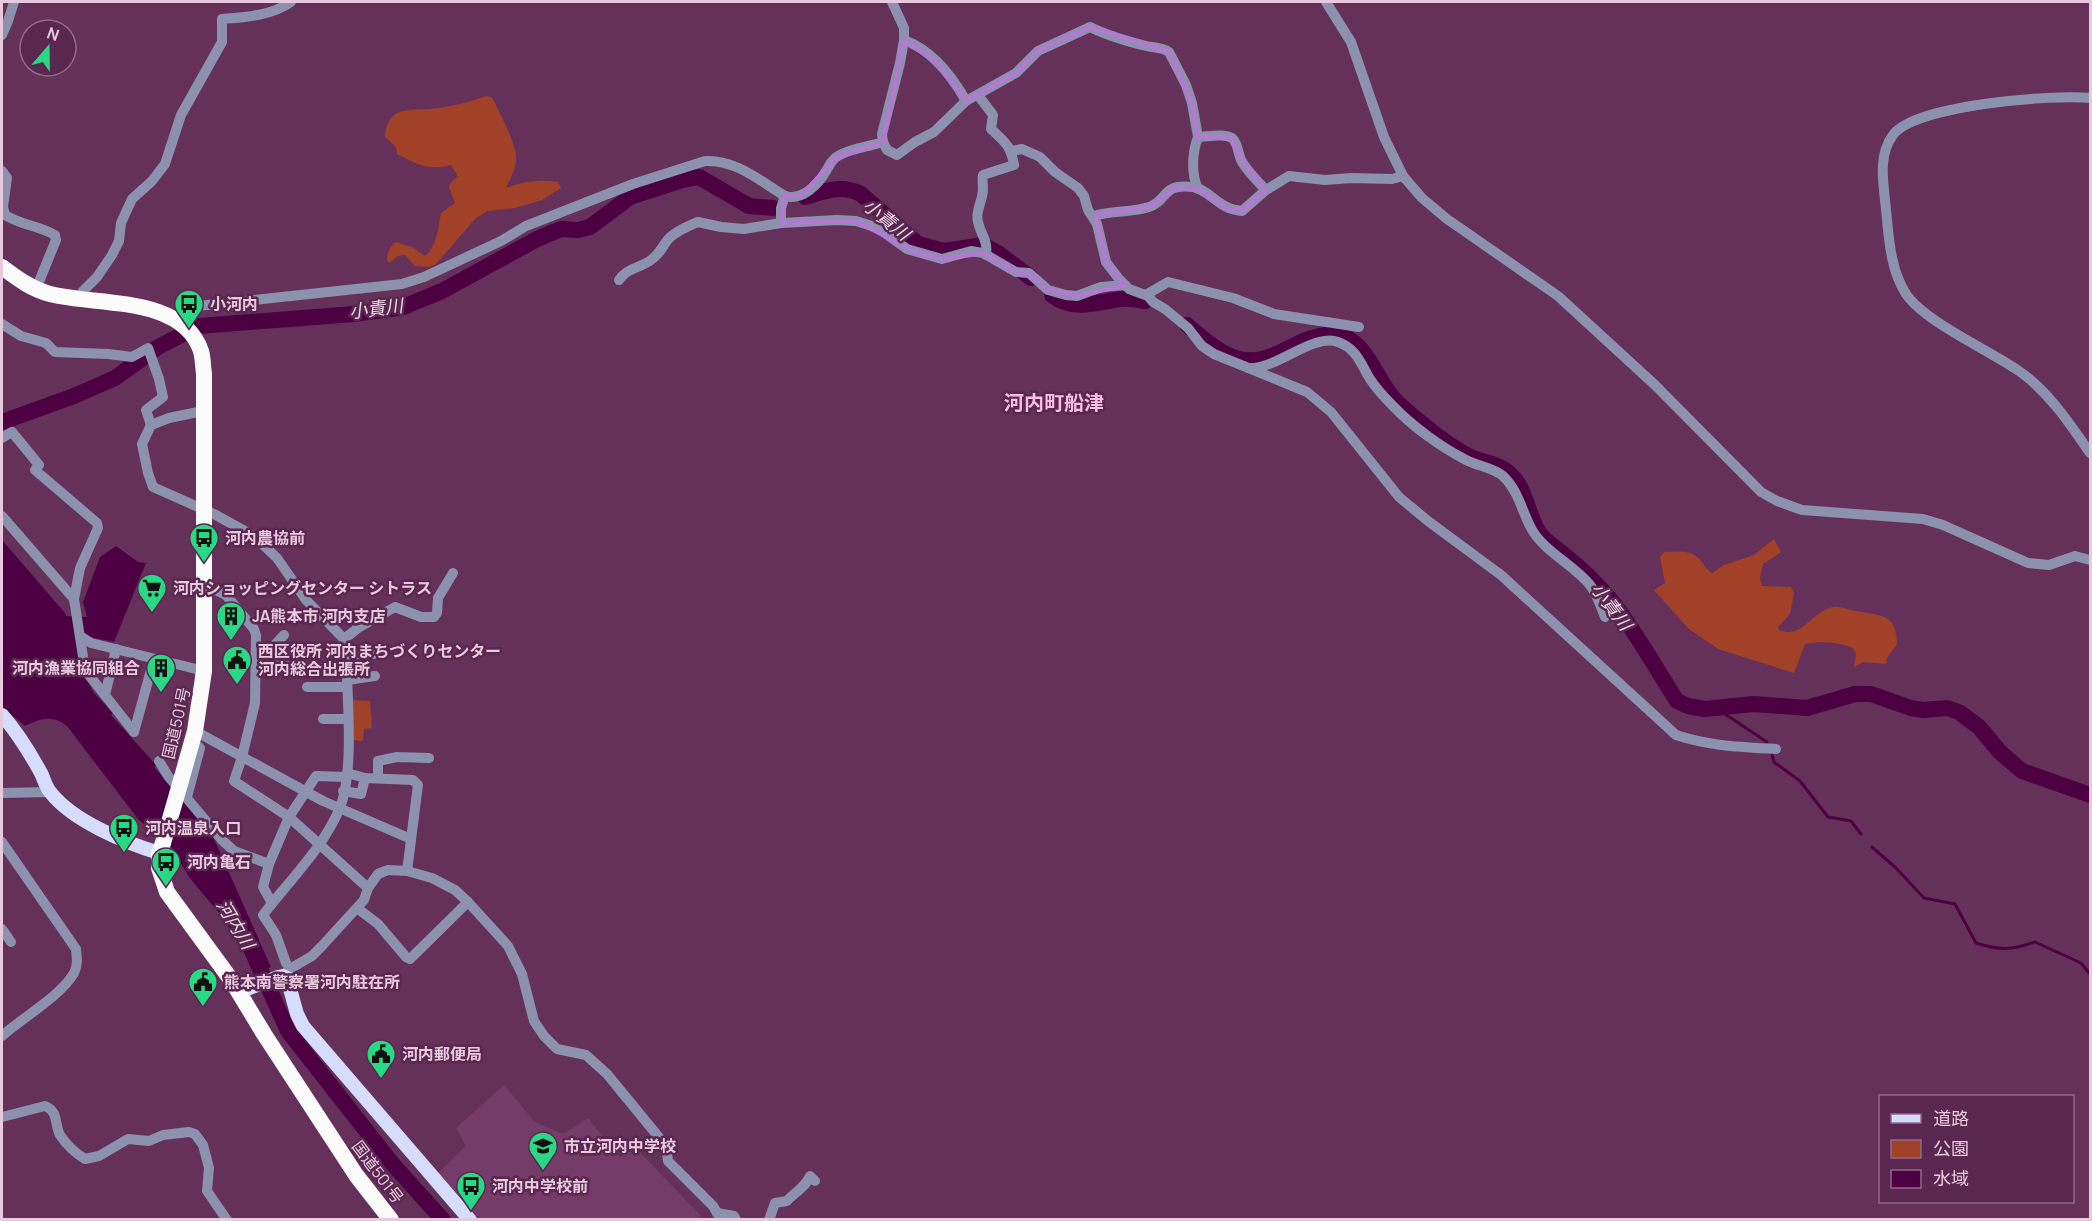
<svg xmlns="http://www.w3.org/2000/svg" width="2092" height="1221" font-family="Manrope,'Noto Sans JP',sans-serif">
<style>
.built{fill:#753c69}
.green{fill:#a14127}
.water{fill:#4d0042}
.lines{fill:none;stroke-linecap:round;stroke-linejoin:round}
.stream{stroke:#4d0042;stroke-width:3}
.river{stroke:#4d0042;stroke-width:16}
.minor{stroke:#8c91ad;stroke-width:10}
.major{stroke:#d5dcfe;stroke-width:14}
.highway{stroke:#fbfbfb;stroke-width:16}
.highway-bridge{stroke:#fbfbfb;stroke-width:16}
.marked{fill:none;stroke:#b27ad0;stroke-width:4.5;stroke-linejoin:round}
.labels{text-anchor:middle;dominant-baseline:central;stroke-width:5;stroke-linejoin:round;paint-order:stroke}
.poi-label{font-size:16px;font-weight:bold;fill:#e9c9e0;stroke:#59274f;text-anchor:start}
.street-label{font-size:16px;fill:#e9c9e0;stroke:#59274f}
.water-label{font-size:18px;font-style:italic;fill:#f2d8eb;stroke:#59274f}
.quarter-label{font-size:20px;font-weight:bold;fill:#f9bbe9;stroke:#59274f}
</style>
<rect width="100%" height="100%" fill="#65315a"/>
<path class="built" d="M504,1085L535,1122L563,1134L588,1118L620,1158L634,1146L704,1219H480L438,1173L466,1146L456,1128Z"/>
<g class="green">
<path d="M486,96L492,97C499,112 518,146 516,161C515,171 510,179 506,188C522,181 540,179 558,182L561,188L542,200L515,208L488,211L476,218L436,264L429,267L415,266L405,255L398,256L389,263L387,260C388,252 389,247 396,242L412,247L425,256C437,246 438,228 441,213L455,203L449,187L452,181L458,177L451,165C428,171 417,164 397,154L396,147L385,137C388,102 414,112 439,108C456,105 470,102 486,96Z"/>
<path d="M1774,539L1781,552L1763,564L1760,578L1762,586L1791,587L1794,593L1790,614L1778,627L1779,630C1802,640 1812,611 1833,607C1839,606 1849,610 1856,611C1882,616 1896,613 1897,644L1887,658L1886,664L1863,662L1854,667L1856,654L1853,648C1838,642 1820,641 1805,644L1794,673L1718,649L1689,629L1654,590L1665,583L1660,557L1664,552C1676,552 1689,549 1698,558C1704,564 1705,569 1712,573L1724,565L1754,555Z"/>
<path d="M350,700L370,701L372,728L364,729L363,741L353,740Z"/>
</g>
<path class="water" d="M2,540L65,613L66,616L87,617L83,602L100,557L116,546L138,562L146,563L114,642L75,634L80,669L94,693L113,713L111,715L156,765L154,767L210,830L271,967L253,972L248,959L224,919L189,877L172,848L138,819L67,726C53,714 39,719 25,726L2,707Z"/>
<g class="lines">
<g class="stream">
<path d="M1716,708L1767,742"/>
<path d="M1772,755L1774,762L1800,781L1828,817L1851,821L1861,834"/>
<path d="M1872,847L1896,868L1924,898L1955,904L1976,943C2001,951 2011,950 2035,942L2081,963L2090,974"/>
</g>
<g class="river">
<path d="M805,197C825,191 841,184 861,194L918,244L944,251L983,245L998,253L1031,278"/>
<path d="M1052,295C1073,312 1098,302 1121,299C1129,298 1138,300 1145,301"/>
<path d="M1187,325C1208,343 1232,366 1262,359C1280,355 1295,343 1312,338C1321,336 1330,332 1339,335C1370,344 1375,381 1397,402C1415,419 1450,448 1473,458C1485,463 1500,464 1510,474C1527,489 1527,516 1540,534C1547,543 1559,550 1568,558C1583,570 1597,584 1610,599C1635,630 1655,667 1677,701L1688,706L1705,709L1753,704L1807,708L1855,694H1871L1911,708L1923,710L1947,708L1959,712L1979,727L2000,752L2022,771L2090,795"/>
<path d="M2,422L74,396L115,378L158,347L199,326L354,314L403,307L442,291L537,239L561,229L578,230L590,227L630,197L683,180L699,177L749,206L773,208"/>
<path d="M252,951L288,1031L390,1161L443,1220"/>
</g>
<g class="minor">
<path d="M892,2L904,28V40C932,50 952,76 966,101"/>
<path d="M1326,2L1351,42L1384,137L1403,176L1422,198L1447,219L1558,296L1655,385L1761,492L1777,501L1802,510L1923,519L1943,525L2028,563L2049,565L2075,556L2090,560"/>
<path d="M2,35L8,21L14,2"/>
<path d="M978,95L993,115L991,129C1005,142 1011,146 1014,165L983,175C982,180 983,184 983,189C983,201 975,210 978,222C981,236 988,239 986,255"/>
<path d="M2090,98C2054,94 1914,105 1893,135C1877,156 1884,186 1886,210C1889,238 1890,269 1906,294C1925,322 1989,350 2019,371C2048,391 2070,424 2090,453"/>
<path d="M1198,137C1192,153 1191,174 1198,189"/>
<path d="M883,142L882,134L900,63L904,40"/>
<path d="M1012,151L1022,149L1040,157L1055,172L1078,188L1084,196L1088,210L1097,224L1106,262L1119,279L1129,289L1148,296L1153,302L1165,309L1188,328L1202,346L1214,354L1307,392L1331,412L1399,497L1428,521L1501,575L1676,735C1709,746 1741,747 1776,749"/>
<path d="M2,171L7,178L3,207L5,215C21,225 39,226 55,235L56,240L36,289"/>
<path d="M1094,216C1112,210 1131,213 1149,207C1169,200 1161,183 1193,187C1206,189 1216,203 1229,208C1233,210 1238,210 1242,211L1266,190L1289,176L1325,180L1352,178L1392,179L1403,176"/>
<path d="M781,223V208L785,196"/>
<path d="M619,280C627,268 640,268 651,260C658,255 661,250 666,242C672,233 688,226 698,222L721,227L744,229L781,223L837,220L856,221L878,228L907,249L942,259L971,251L983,253L1016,272L1029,273L1048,290L1066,295L1077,296L1101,287L1125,285"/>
<path d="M1148,296L1149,293L1168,282L1233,298L1274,314L1359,327"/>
<path d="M79,299L83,291L97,277L112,255L119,241L121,223L132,199L152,181L165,164L181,115L222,42V19C246,17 271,16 291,2"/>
<path d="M180,322L191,309L198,306L402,284L424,277L501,241L526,226L633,184L705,161C735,159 760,181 785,196C802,201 818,185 826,171C830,165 831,160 838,156C851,148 868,147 883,142L887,150L897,155L915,142L934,132L966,101L1016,73L1038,51L1090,27C1108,36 1126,41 1146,46C1154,48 1162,47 1169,52L1186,85L1192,103L1198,137C1207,137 1224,133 1232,138C1238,143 1238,153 1241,160C1247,171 1257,181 1266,190"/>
<path d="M2,324L21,336L46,343L55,352L108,354L132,357L148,348L159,379L163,397L146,410L151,425"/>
<path d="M1248,368C1277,370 1312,333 1338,342C1356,348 1361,364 1370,379C1376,388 1385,398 1393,406C1413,427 1441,447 1466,460C1478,466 1494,468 1503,476C1518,490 1522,511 1531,528C1544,552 1573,564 1590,585C1597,594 1601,607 1605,617"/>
<path d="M203,411L169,418L151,425L142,444L148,473L153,487L214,514L254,536L277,558L306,600L344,639L346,653C347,694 355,774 339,810C322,849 289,881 263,915L276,935L286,963"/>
<path d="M2,438L12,432L39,465L35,470L97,523L98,528L80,568L74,599L84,663L89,675L134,732"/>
<path d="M2,516L74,599"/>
<path d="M204,585L226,595L254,629L256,635L255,703L242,757L234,781L289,817L368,888"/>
<path d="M80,636L91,643L204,671"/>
<path d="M344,639L358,628L395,607L421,617H434L437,613L438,598L453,573"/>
<path d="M256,649L273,647L284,635"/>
<path d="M346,655L373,654"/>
<path d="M256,664L346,670"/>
<path d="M347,680L375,676"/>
<path d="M307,687H347"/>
<path d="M105,695L116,649"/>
<path d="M323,719H347"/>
<path d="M195,731L323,801L411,839"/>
<path d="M134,732L154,659"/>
<path d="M159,761L168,776L222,840L234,851L269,864L289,817L316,776L346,777"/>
<path d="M347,773L365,778L413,780L418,785L407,871"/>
<path d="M378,778V761L397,757L429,758"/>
<path d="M343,791L361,794L365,778"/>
<path d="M2,793L50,792"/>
<path d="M187,797L200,748L192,741"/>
<path d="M2,842L76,949C77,958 78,965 74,973C60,997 23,1017 2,1036"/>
<path d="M269,864L263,887L272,903"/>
<path d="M357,908L378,924L406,957L410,959L468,902"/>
<path d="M2,929L11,942"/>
<path d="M283,976L288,970L312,956L322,946L364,900L368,888L378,874L388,870L407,871L432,878L455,890L468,902L508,946L522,974L534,1021L544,1036L557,1049L586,1055L607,1074L666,1146L668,1161L713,1206L721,1220"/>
<path d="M2,1117L45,1106C59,1112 54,1123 60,1135C66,1144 75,1153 85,1159L99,1156L128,1139L149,1141L163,1135L189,1132L195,1134L203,1145L209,1168L207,1191L227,1220"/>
<path d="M717,1213L734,1216L736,1220"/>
<path d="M769,1220L775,1203L787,1201C796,1191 805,1188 810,1176L815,1181"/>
</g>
<g class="major">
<path d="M2,715C17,732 30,753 41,773C44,779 46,788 51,793C73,821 126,843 159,853"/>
<path d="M239,992L278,977L283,976L287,978L297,1014L303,1026L470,1220"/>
</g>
<g class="highway">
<path d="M2,267C17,278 31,289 50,294C96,306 182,295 201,351C203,358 203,367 204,374V671L195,731L180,784"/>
<path d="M163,843L159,853V868L167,892L232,981L264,1034L356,1175L391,1220"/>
</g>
<path class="highway-bridge" d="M163,843L180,784"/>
</g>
<path class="marked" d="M1090,27L1169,52L1192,103L1198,137H1231L1242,161L1266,190L1242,211L1229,209L1198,189L1176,187L1152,206L1096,215L1106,262L1125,285L1077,296L1048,290L1029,273L1016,272L983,253L942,259L918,253L856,221L781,223L785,196H801L837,157L883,142L904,40L935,60L966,101L1016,73L1038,51Z"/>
<defs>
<g id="bus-pin" transform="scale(1.5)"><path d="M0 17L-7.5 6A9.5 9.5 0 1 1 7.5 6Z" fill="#29d885" stroke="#59274f"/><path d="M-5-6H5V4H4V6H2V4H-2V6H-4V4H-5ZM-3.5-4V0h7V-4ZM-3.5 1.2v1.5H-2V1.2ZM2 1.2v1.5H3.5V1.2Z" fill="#111"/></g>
<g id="supermarket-pin" transform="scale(1.5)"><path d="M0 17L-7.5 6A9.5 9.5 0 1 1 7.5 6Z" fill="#29d885" stroke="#59274f"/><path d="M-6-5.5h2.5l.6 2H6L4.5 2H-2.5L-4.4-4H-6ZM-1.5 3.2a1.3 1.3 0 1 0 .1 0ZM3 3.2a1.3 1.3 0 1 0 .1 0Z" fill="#111"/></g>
<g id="building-pin" transform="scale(1.5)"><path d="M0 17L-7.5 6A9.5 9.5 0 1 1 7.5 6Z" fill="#29d885" stroke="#59274f"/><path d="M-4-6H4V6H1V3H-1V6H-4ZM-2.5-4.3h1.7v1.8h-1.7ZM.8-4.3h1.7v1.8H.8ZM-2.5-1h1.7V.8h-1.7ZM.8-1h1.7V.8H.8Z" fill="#111"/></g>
<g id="civic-pin" transform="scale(1.5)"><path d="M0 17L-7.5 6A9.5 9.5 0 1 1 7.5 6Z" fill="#29d885" stroke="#59274f"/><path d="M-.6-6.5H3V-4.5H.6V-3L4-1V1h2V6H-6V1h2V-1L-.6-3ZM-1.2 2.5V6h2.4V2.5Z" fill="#111"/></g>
<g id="school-pin" transform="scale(1.5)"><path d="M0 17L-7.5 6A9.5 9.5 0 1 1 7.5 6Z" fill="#29d885" stroke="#59274f"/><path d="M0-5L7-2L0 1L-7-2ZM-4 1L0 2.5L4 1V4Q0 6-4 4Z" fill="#111"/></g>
</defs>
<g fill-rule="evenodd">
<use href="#bus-pin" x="189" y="304"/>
<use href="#bus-pin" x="204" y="538"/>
<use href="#supermarket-pin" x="152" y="588"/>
<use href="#building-pin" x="231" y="616"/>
<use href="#civic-pin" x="237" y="660"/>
<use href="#building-pin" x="161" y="668"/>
<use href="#bus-pin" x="124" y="828"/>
<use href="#bus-pin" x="166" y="862"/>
<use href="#civic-pin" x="203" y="982"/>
<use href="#civic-pin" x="381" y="1054"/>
<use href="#school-pin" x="543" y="1146"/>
<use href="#bus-pin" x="471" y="1186"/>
</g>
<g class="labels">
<g class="poi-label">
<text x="210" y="304">小河内</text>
<text x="225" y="538">河内農協前</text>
<text x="173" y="588">河内ショッピングセンター シトラス</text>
<text x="252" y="616">JA熊本市 河内支店</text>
<text x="258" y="651">西区役所 河内まちづくりセンター<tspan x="258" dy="18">河内総合出張所</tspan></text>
<text x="140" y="668" text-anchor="end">河内漁業協同組合</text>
<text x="145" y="828">河内温泉入口</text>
<text x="187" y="862">河内亀石</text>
<text x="224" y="982">熊本南警察署河内駐在所</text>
<text x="402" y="1054">河内郵便局</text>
<text x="564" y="1146">市立河内中学校</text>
<text x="492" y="1186">河内中学校前</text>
</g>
<g class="street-label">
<text transform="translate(176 723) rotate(-77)">国道501号</text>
<text transform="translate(378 1172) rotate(53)">国道501号</text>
</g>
<g class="water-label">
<text transform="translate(887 219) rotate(39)">小責川</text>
<text transform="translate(376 308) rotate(-7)">小責川</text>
<text transform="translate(1612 606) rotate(53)">小責川</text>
<text transform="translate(236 924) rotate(59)">河内川</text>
</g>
<g class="quarter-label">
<text x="1054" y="402">河内町船津</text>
</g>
</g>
<rect width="2092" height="1221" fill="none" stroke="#e9c9e0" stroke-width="6"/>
<rect x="1879" y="1095" width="195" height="108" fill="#59274f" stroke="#936889" stroke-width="1.5"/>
<rect x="1891" y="1114" width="30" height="9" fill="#d5dcfe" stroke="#936889" stroke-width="1.5"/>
<text x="1933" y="1125" font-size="18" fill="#e9c9e0">道路</text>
<rect x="1891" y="1140" width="30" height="18" fill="#a14127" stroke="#936889" stroke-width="1.5"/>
<text x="1933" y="1155" font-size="18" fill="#e9c9e0">公園</text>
<rect x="1891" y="1170" width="30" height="18" fill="#4d0042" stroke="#936889" stroke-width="1.5"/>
<text x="1933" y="1185" font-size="18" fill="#e9c9e0">水域</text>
<g transform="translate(48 48) rotate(20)"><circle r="28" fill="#59274f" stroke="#936889" stroke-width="1.5"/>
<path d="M0-4.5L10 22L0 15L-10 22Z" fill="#29d885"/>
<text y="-9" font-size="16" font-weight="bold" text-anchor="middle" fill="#e9c9e0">N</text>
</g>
</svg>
